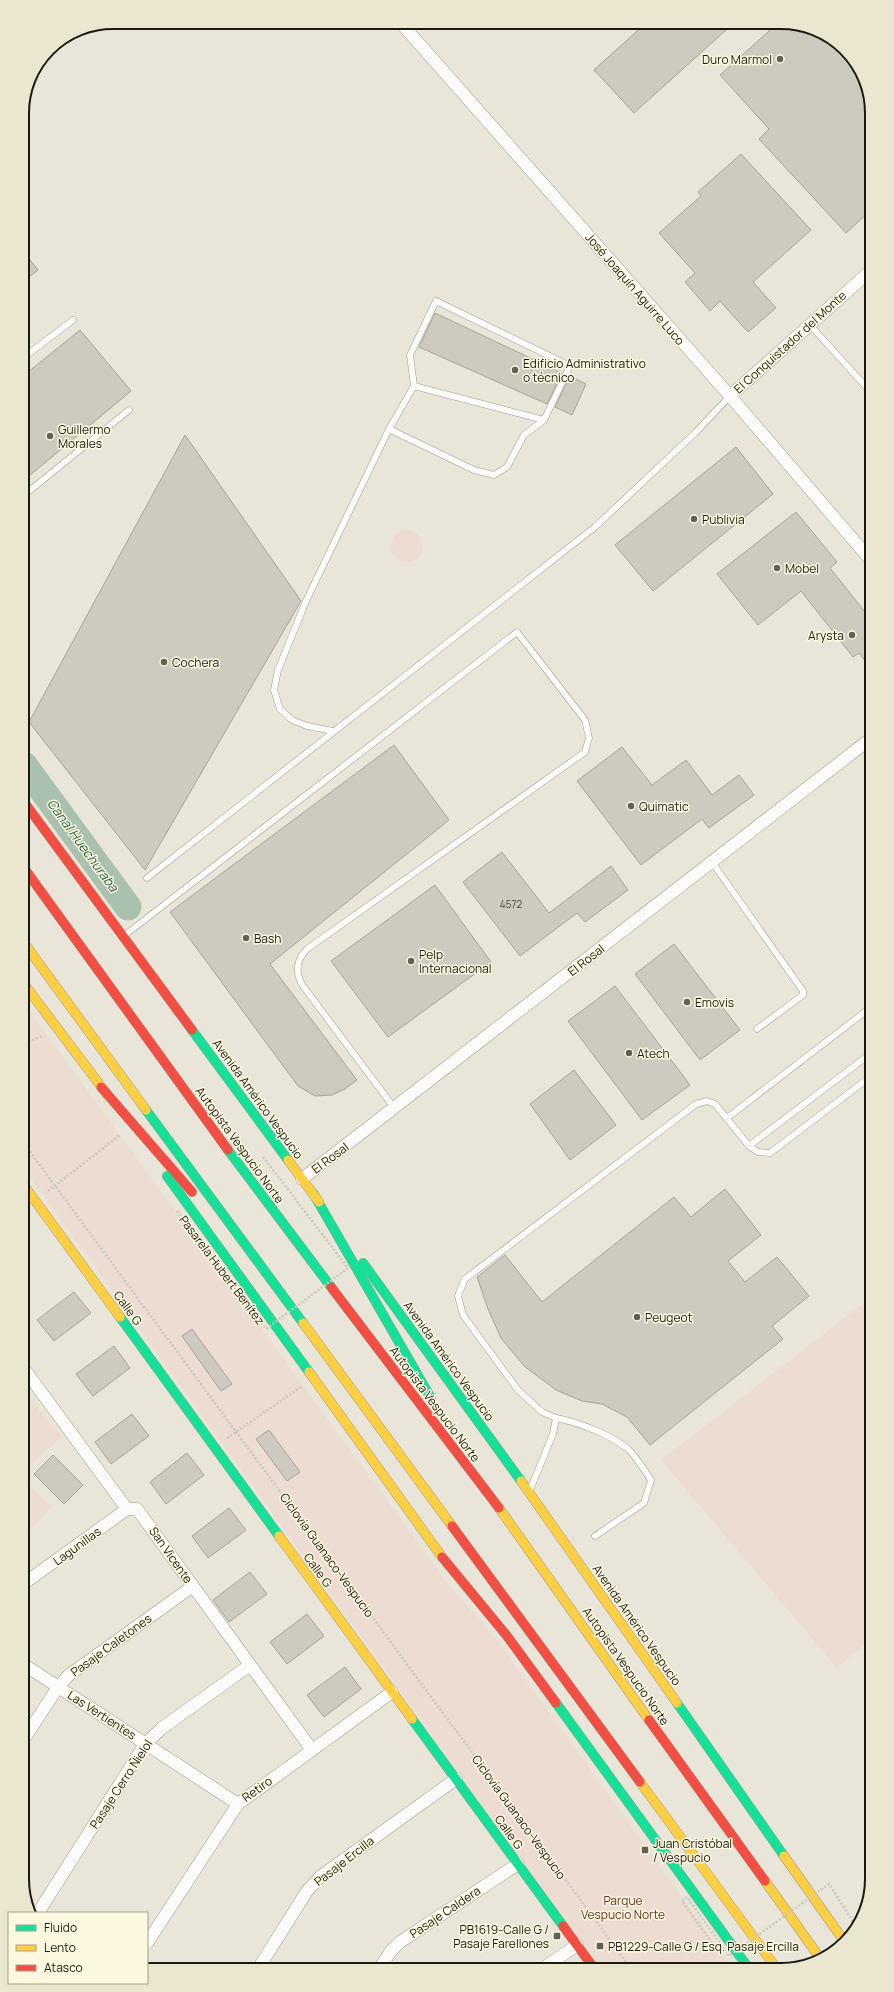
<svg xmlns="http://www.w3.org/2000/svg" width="894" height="1992" font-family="Manrope,sans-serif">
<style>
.green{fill:#eddcd1}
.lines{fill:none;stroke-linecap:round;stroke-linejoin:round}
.river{stroke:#abc1b0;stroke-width:27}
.building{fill:#cfcac0;stroke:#a8a39a}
.lane-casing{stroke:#9f9c93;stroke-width:7}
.street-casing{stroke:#9f9c93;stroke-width:13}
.fast-casing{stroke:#9f9c93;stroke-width:10}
.slow-casing{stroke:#9f9c93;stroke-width:10}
.jam-casing{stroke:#9f9c93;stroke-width:10}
.path{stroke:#c8c8c3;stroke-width:2.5;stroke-dasharray:2 2;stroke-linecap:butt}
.lane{stroke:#fcfbf9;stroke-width:6}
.street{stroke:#fcfbf9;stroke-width:12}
.fast{stroke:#16e098;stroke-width:9}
.slow{stroke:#ffcf43;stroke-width:9}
.jam{stroke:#f24e42;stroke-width:9}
.path-bridge{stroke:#c8c8c3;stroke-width:2.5;stroke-dasharray:2 2;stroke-linecap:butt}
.poi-dot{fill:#636157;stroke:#fcf8e0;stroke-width:1.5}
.labels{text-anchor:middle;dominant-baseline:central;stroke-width:3;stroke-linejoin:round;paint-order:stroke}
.number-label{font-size:10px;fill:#48463d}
.poi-label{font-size:12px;fill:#1b1a11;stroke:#fcf8e0;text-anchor:start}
.street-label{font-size:12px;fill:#1b1a11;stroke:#fcf8e0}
.park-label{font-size:12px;fill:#643322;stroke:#fcf8e0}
.water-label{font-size:13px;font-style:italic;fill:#20593d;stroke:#fcf8e0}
.rim{fill:none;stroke:#1b1a11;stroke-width:2}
</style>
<rect width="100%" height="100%" fill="#e9e6d9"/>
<g class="green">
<circle cx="407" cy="546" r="16"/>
<path d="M25,1005L446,1581L497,1640L732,1966L599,1967L25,1170Z"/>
<path d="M870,1298L871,1639L837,1668L661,1460Z"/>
<path d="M26,1395L62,1437L26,1468Z"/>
<path d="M26,1482L52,1507L26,1534Z"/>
</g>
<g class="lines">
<path class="river" d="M24,765L128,907"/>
</g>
<g class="building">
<path d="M647,22H735L634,113L594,70Z"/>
<path d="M779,22H788L836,41L867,83V214L846,233L759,139L769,129L720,75Z"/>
<path d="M741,154L811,230L753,282L776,308L748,332L720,301L710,311L685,282L695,273L659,233L701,196L698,192Z"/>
<path d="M23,251L38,270L23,282Z"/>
<path d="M435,313L562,373L547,404L419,347Z"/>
<path d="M80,330L131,391L23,481V376Z"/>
<path d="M570,376L586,384L572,415L555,407Z"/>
<path d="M185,435L301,601L145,870L29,722Z"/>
<path d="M736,447L773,494L653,591L615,545Z"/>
<path d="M796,512L837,562L830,568L869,617V666L859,653L853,657L801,591L758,625L717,574Z"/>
<path d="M394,745L449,820L270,964L357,1080L345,1089L332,1095L315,1096L298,1086L170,912Z"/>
<path d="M622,747L652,785L686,760L712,795L739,775L754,795L709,828L702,819L641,865L577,781Z"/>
<path d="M502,852L549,913L611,866L628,890L585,922L577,913L520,956L463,882Z"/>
<path d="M435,885L491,962L388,1037L331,961Z"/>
<path d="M674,944L740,1030L700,1060L635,974Z"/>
<path d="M615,986L690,1085L642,1120L568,1021Z"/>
<path d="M574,1070L616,1125L570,1160L530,1104Z"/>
<path d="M725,1189L761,1235L728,1261L745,1282L777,1257L809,1296L772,1326L783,1339L650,1445L627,1417L602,1404L582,1401L556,1390L524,1366L501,1338L488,1309L477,1277L505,1255L542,1302L674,1197L691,1217Z"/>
<path d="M74,1292L91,1313L54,1341L37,1320Z"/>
<path d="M192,1329L232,1384L221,1391L182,1336Z"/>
<path d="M114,1346L130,1368L93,1396L76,1374Z"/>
<path d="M132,1414L149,1436L111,1464L95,1442Z"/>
<path d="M269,1430L300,1472L287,1481L256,1439Z"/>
<path d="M187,1453L204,1475L166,1504L150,1482Z"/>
<path d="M53,1455L83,1485L64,1504L34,1474Z"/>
<path d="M229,1508L246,1530L208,1558L192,1536Z"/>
<path d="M250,1572L267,1594L229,1622L213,1600Z"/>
<path d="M307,1614L324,1636L287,1664L270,1642Z"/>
<path d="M345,1667L361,1689L324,1717L307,1695Z"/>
</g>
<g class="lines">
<g class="lane-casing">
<g id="lane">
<path d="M810,325L868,389"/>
<path d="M23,358L73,320"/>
<path d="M414,386L544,420"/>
<path d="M23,496L129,410"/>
<path d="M333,731L307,726L292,720L280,709L274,690L278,670L306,601L389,429L414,386L410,355L436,301L570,366L544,420L524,435L507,467L494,475L474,470L389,429"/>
<path d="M712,862L803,991V995L757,1029"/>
<path d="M147,878L595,527L696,432L730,396"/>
<path d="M125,935L517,632L585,720L589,738L585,752L307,949C296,960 295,973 303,986L395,1109"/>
<path d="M727,1118L870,1008"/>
<path d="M749,1146L870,1054"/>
<path d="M556,1418C578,1422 612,1435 629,1450C637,1458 644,1470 651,1480L644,1503L595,1536"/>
<path d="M530,1490L553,1434L556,1418L542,1412L518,1390L463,1315L458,1296L465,1279L696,1104L707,1101L715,1104L749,1146L758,1152L770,1153L870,1077"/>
</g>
</g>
<g class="street-casing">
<g id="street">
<path d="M400,22L730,396L868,557"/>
<path d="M730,396L868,273"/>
<path d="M302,1179L869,740"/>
<path d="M25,1370L127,1509"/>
<path d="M26,1582L127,1509H137L312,1750"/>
<path d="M26,1666L238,1804"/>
<path d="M26,1736L58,1687L69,1675L193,1586"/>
<path d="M38,1913L145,1744L162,1728L250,1665"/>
<path d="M147,1943L238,1804L392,1692"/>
<path d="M545,1967L577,1945"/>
<path d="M380,1968L391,1951L400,1942L518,1864"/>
<path d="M258,1969L307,1891L321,1876L456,1779"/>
</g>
</g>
<g class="fast-casing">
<g id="fast">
<path d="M192,1030L288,1160"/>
<path d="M146,1110L303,1323"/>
<path d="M228,1150L331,1287"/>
<path d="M167,1176L309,1372"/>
<path d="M313,1193L431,1398"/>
<path d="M363,1263L521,1481"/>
<path d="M120,1317L279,1536"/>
<path d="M556,1703L747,1966"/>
<path d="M677,1703L784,1856"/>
<path d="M412,1719L563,1926"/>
</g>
</g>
<g class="slow-casing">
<g id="slow">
<path d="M24,943L146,1110"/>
<path d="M24,984L109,1097"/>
<path d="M288,1160L319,1202"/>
<path d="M25,1187L120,1317"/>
<path d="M303,1323L452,1526"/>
<path d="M309,1372L442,1557"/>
<path d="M521,1481L677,1703"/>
<path d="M499,1508L649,1720"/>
<path d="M279,1536L412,1719"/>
<path d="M640,1782L774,1965"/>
<path d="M784,1856L844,1941"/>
<path d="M765,1881L820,1958"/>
</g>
</g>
<g class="jam-casing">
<g id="jam">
<path d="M24,802L192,1030"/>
<path d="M24,868L228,1150"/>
<path d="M101,1087L192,1192"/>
<path d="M331,1287L499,1508"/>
<path d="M452,1526L640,1782"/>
<path d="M442,1557L507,1636L556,1703"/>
<path d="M649,1720L765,1881"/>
<path d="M563,1926L593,1967"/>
</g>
</g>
<g class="path">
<path d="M25,1043L43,1036"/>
<path d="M25,1145L629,1966"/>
<path d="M48,1191L120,1135"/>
<path d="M227,1438L301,1387"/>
</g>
<use href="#lane" class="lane"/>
<use href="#street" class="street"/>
<use href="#fast" class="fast"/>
<use href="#slow" class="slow"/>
<use href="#jam" class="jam"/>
<g class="path-bridge">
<path d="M177,1211L266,1329L348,1268L263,1157"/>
<path d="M712,1943L682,1901L687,1897L729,1956L829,1884L856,1926"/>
</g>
</g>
<g class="poi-dot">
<circle cx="780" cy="59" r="4"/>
<circle cx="515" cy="370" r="4"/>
<circle cx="50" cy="436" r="4"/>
<circle cx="694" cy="519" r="4"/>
<circle cx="777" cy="568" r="4"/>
<circle cx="852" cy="635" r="4"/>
<circle cx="164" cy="662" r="4"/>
<circle cx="631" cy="806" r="4"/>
<circle cx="246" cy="938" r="4"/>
<circle cx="411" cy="961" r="4"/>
<circle cx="687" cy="1002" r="4"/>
<circle cx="629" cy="1053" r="4"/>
<circle cx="637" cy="1317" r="4"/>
<rect x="641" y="1846" width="8" height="8" rx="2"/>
<rect x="553" y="1932" width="8" height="8" rx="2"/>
<rect x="596" y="1942" width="8" height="8" rx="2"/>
</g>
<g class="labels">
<g class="number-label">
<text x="511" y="904">4572</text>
</g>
<g class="poi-label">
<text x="772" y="59" text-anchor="end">Duro Marmol</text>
<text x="523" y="363">Edificio Administrativo<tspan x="523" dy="14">o técnico</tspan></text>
<text x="58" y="429">Guillermo<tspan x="58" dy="14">Morales</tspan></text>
<text x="702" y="519">Publivia</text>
<text x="785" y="568">Mobel</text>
<text x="844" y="635" text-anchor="end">Arysta</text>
<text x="172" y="662">Cochera</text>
<text x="639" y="806">Quimatic</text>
<text x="254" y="938">Bash</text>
<text x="419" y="954">Pelp<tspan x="419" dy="14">Internacional</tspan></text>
<text x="695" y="1002">Emovis</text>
<text x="637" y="1053">Atech</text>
<text x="645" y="1317">Peugeot</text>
<text x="653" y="1843">Juan Cristóbal<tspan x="653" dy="14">/ Vespucio</tspan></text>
<text x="549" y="1929" text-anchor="end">PB1619-Calle G /<tspan x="549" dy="14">Pasaje Farellones</tspan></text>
<text x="608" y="1946">PB1229-Calle G / Esq. Pasaje Ercilla</text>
</g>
<g class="street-label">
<text transform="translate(635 289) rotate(49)">José Joaquín Aguirre Luco</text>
<text transform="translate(790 342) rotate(-42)">El Conquistador del Monte</text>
<text transform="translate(586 960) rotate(-38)">El Rosal</text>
<text transform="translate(258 1099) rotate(54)">Avenida Américo Vespucio</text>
<text transform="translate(240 1145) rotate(54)">Autopista Vespucio Norte</text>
<text transform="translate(330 1158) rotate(-37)">El Rosal</text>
<text transform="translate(222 1270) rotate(53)">Pasarela Hubert Benítez</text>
<text transform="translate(128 1308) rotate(54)">Calle G</text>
<text transform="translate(449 1361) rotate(54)">Avenida Américo Vespucio</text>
<text transform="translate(435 1404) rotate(53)">Autopista Vespucio Norte</text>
<text transform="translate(77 1546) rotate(-36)">Lagunillas</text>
<text transform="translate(171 1555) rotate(55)">San Vicente</text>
<text transform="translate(327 1555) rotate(54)">Ciclovía Guanaco-Vespucio</text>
<text transform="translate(318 1570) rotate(54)">Calle G</text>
<text transform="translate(637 1625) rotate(55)">Avenida Américo Vespucio</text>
<text transform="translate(111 1645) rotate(-36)">Pasaje Caletones</text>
<text transform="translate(626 1666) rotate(55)">Autopista Vespucio Norte</text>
<text transform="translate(102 1715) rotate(33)">Las Vertientes</text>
<text transform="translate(121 1784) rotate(-57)">Pasaje Cerro Ñielol</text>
<text transform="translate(257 1789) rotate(-36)">Retiro</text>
<text transform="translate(519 1817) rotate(54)">Ciclovía Guanaco-Vespucio</text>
<text transform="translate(509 1832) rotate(54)">Calle G</text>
<text transform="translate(344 1861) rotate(-38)">Pasaje Ercilla</text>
<text transform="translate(445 1912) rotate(-34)">Pasaje Caldera</text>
</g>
<g class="park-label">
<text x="623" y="1900">Parque<tspan x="623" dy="14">Vespucio Norte</tspan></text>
</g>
<g class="water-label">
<text transform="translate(83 845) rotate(54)">Canal Huechuraba</text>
</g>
</g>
<path d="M0 0H894V1992H0ZM113 29H781A84 84 0 0 1 865 113V1879A84 84 0 0 1 781 1963H113A84 84 0 0 1 29 1879V113A84 84 0 0 1 113 29Z" fill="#eae6cf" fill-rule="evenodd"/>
<path class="rim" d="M113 29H781A84 84 0 0 1 865 113V1879A84 84 0 0 1 781 1963H113A84 84 0 0 1 29 1879V113A84 84 0 0 1 113 29Z"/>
<rect x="8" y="1912" width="140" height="72" fill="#fcf8e0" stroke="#a29f8d"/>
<rect x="16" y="1925" width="20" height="6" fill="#16e098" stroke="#a29f8d"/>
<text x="44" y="1932" font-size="12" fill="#1b1a11">Fluido</text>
<rect x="16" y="1945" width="20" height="6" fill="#ffcf43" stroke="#a29f8d"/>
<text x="44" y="1952" font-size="12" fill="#1b1a11">Lento</text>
<rect x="16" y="1965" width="20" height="6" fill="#f24e42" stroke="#a29f8d"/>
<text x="44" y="1972" font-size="12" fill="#1b1a11">Atasco</text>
</svg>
